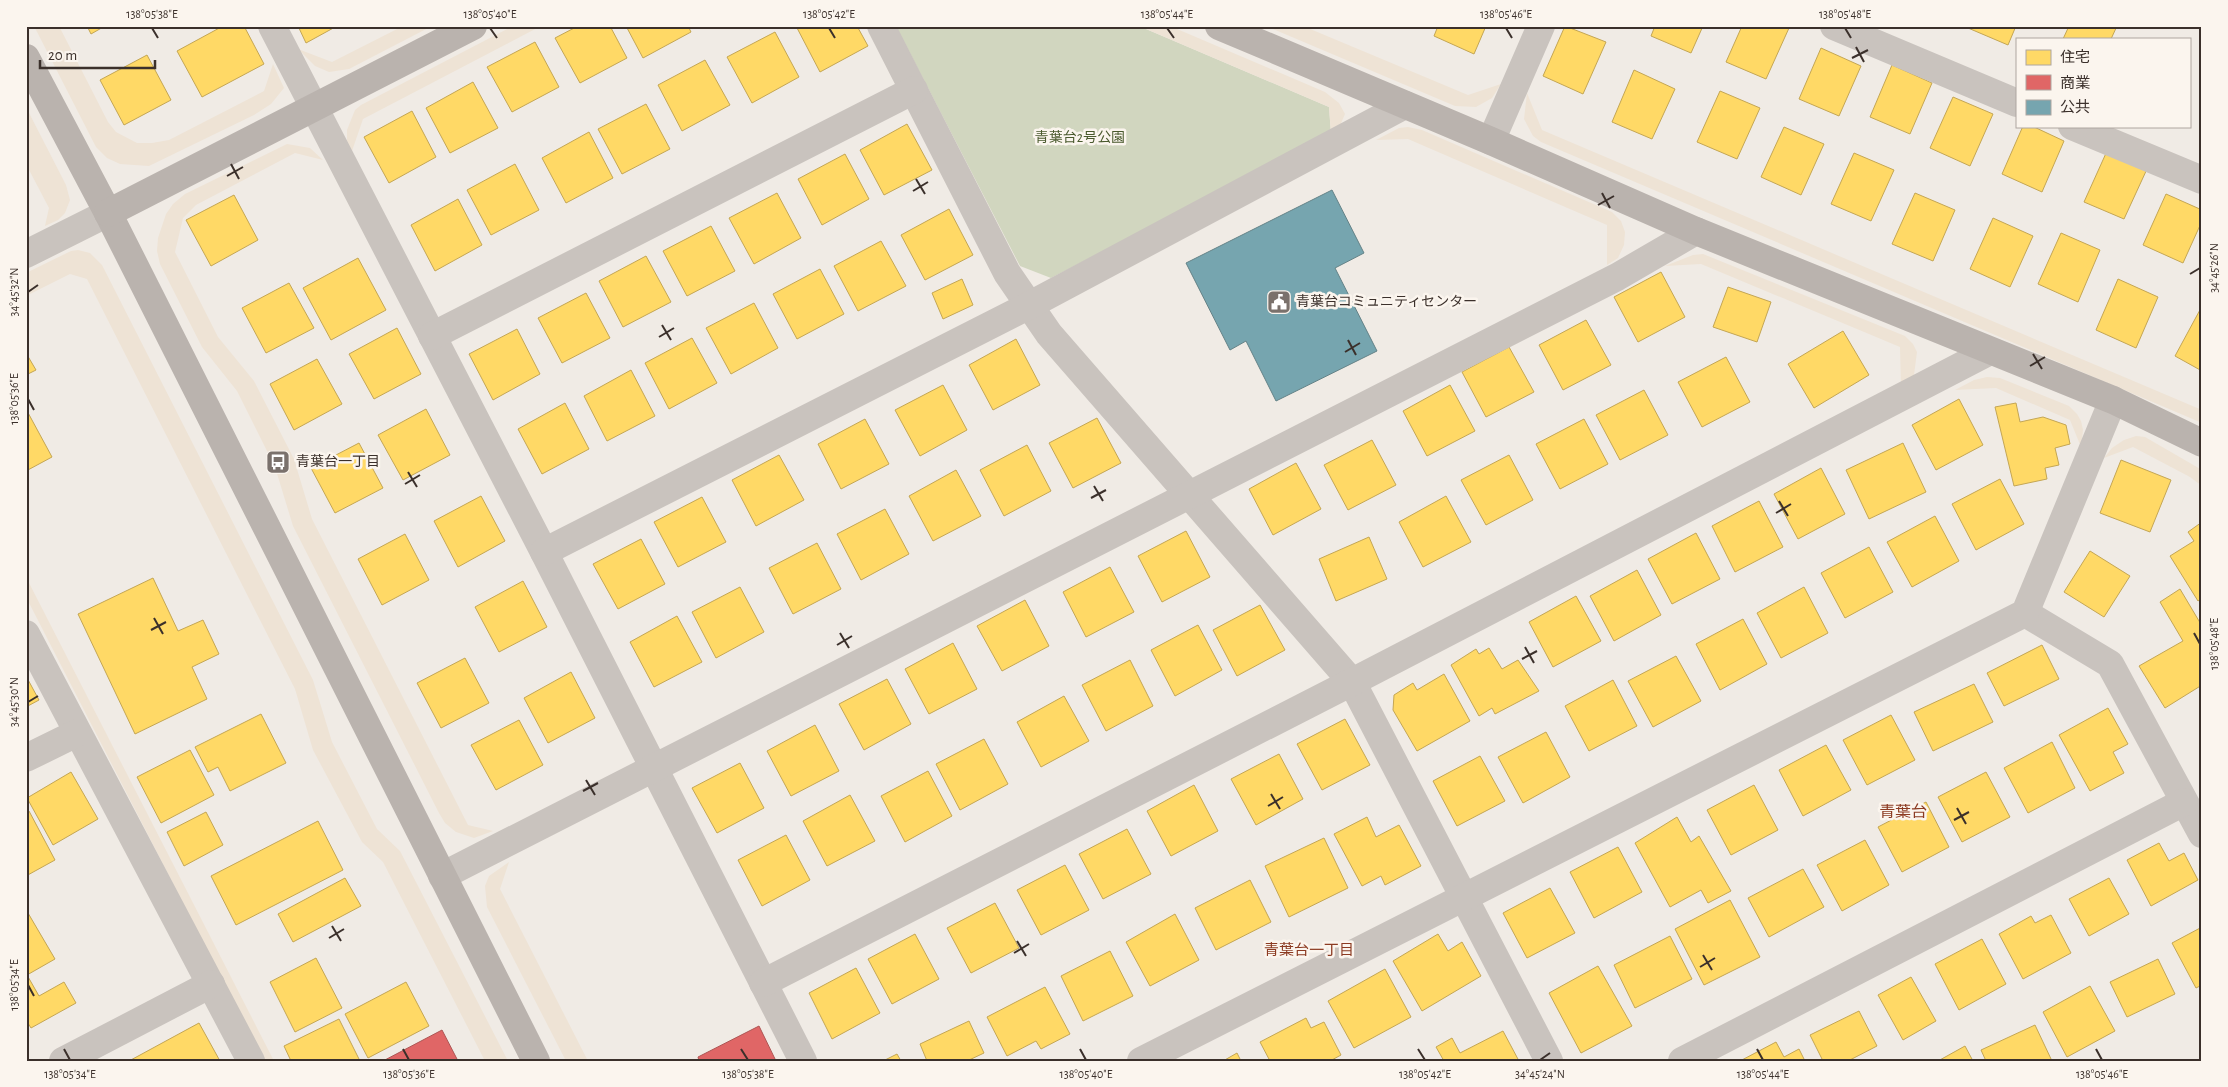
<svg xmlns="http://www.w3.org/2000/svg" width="2228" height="1087" font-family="'Alegreya Sans','Noto Sans JP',sans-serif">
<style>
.green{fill:#d1d6bf}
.plaza{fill:#eee3d5}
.homes{fill:#ffd966;stroke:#c4a654}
.shops{fill:#e06666;stroke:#ae5654}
.public{fill:#76a5af;stroke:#648287}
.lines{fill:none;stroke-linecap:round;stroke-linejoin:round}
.street{stroke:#c9c3be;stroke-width:28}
.secondary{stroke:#bab3ae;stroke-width:28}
.ticks{fill:none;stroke:#3b302b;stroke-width:2}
.labels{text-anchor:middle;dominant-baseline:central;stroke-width:5;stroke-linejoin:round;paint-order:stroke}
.park-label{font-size:14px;fill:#4a5a2e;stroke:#fbf5ee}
.poi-label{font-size:14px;fill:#3b302b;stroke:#fbf5ee;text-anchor:start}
.neighbourhood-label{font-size:15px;fill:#8c3b22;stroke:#fbf5ee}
.quarter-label{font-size:16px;fill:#8c3b22;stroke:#fbf5ee}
.neatline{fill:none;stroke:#3b302b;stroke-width:2}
.ticks-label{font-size:12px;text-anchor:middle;fill:#3b302b}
</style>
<rect width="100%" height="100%" fill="#f0ebe5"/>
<path class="green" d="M896,26H1139L1329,107L1331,134L1051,278L1020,266Z"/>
<g class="plaza">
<path d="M34,26H59L108,122L116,132L137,143H152L169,140L264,91L273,64L284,88L271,104L254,115L149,166L120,164L107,158L96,147Z"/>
<path d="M403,26H432L349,69L329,72L315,66L298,49L332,62Z"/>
<path d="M513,26H541L363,119L352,151L347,141V130L355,110L361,105Z"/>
<path d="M1139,26H1170L1325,92L1339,103L1345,114L1339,128L1331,134L1329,107Z"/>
<path d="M1266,26H1303L1468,95L1501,84L1492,98L1476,107L1455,106Z"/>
<path d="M1527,93L1542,130L2202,410V423L1541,142L1533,136L1524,119Z"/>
<path d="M26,107L66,185L70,200L65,213L58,220L45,226L49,208L26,164Z"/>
<path d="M1408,127L1422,130L1612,212L1621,221L1625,232L1624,245L1618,258L1607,265V225L1408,139L1376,140L1399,128Z"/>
<path d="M287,144L310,148L323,160L295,153L196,205L183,218L175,252L218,337L254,381L294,459L312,519L468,825L493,831L474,838L456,832L445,823L439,813L293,526L275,467L237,391L202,347L160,264L157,251L158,238L166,214L173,204L185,194Z"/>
<path d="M78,250L90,253L102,265L313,680L332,742L377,829L400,851L508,1061H485L383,862L362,842L313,750L295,689L87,279L70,274L26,296V273L71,251Z"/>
<path d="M1703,254L1905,336L1913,344L1917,352L1914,375L1901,387L1900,347L1701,264L1665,266L1693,255Z"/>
<path d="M1987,377L2000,378L2069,406L2077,414L2081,421L2083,430L2081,447L2070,420L1996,388L1955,390L1974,380Z"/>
<path d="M2136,436L2145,437L2202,470V486L2190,477L2133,447L2104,458L2112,448L2124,440Z"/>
<path d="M26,577L274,1061H264L26,597Z"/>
<path d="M509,862L500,889L588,1061H566L487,907L485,886L489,876Z"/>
</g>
<g class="homes">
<path d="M87,26H105L91,34Z"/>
<path d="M223,26H244L264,64L202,97L177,51Z"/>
<path d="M298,26H337L306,43Z"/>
<path d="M578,26H610L627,58L580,83L555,38Z"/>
<path d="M626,26H688L691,32L643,58Z"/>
<path d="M796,26H857L868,46L820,72Z"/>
<path d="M1438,26H1486L1474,54L1434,36Z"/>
<path d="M1565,26L1606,42L1583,94L1543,76Z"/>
<path d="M1655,26H1703L1691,53L1651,36Z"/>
<path d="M1742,26L1789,28L1766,79L1726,62Z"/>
<path d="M1968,26H2016L2008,45L1968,28Z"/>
<path d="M2069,26H2117L2111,39H2063Z"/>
<path d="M775,32L799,77L752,103L727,57Z"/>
<path d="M535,42L559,87L512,112L487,67Z"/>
<path d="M1821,48L1861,66L1839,116L1799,99Z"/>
<path d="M147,55L171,100L124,125L100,80Z"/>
<path d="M705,60L730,105L682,131L658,85Z"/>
<path d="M1892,65L1932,83L1910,134L1870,117Z"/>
<path d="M1634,70L1675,89L1652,139L1612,122Z"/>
<path d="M473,82L498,128L450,153L426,108Z"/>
<path d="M1720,91L1760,108L1737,159L1697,142Z"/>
<path d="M1953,97L1993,114L1970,166L1930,148Z"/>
<path d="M646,104L670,149L622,174L598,129Z"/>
<path d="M412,111L436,157L389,183L364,137Z"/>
<path d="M907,124L932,170L884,195L860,150Z"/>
<path d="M2023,126H2032L2064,141L2042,192L2002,174Z"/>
<path d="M1784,127L1824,144L1801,195L1761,177Z"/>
<path d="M589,132L613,178L566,203L542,158Z"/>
<path d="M2107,151L2147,169L2124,219L2084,202Z"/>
<path d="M1854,153L1894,170L1871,221L1831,204Z"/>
<path d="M845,154L869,199L822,225L798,179Z"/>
<path d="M515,164L539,210L491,235L467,190Z"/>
<path d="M777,193L801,238L754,264L729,218Z"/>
<path d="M1915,193L1955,210L1933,261L1892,244Z"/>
<path d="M2166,194L2202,210V221L2183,263L2143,245Z"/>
<path d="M234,195L258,240L211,266L186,220Z"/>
<path d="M458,199L482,245L435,271L411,225Z"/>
<path d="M949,209L973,255L925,280L901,235Z"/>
<path d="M1993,218L2033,236L2010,287L1970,269Z"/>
<path d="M711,226L735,271L687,296L663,251Z"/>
<path d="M2061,233L2100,250L2078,302L2038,284Z"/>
<path d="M881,241L906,286L858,311L834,266Z"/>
<path d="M646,256L671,302L623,327L599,281Z"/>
<path d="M358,258L386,310L331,340L303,288Z"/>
<path d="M820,269L844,314L797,339L773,294Z"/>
<path d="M1661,272L1685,317L1638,342L1614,297Z"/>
<path d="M962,279L973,305L943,319L932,293Z"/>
<path d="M2118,279L2158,297L2136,348L2096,330Z"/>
<path d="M289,283L314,328L266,353L242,308Z"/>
<path d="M1728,287L1771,302L1757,342L1713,327Z"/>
<path d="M586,293L610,338L562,363L538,318Z"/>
<path d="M754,303L778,348L731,374L706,328Z"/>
<path d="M2201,308H2202V371L2175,356Z"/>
<path d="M1586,320L1611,365L1563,390L1539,345Z"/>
<path d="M397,328L421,374L374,399L349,354Z"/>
<path d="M517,329L540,374L493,400L469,354Z"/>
<path d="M1843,331L1869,375L1814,408L1788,364Z"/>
<path d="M692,338L717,383L669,409L645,363Z"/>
<path d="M1016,339L1040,385L993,410L969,365Z"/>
<path d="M1509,347L1534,392L1486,417L1462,372Z"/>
<path d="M26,353L36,370L26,375Z"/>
<path d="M1726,357L1750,402L1702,427L1678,382Z"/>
<path d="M317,359L342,404L294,430L270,384Z"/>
<path d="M631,370L655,416L607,441L584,396Z"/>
<path d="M943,385L967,430L920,456L895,410Z"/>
<path d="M1450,385L1475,431L1427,456L1403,411Z"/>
<path d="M1644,390L1668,435L1620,460L1596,415Z"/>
<path d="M1959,399L1983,445L1936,470L1912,425Z"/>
<path d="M565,403L589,449L542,474L518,429Z"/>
<path d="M2016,403L2020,422L2043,417L2066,425L2070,444L2055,448L2059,465L2045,468L2047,479L2014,486L1995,407Z"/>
<path d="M26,409L52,457L26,471Z"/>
<path d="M426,409L450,455L403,480L378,435Z"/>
<path d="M1097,418L1121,463L1073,488L1049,443Z"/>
<path d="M865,419L889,464L841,489L818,444Z"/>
<path d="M1584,419L1608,464L1560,489L1536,444Z"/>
<path d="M1372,440L1396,485L1348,510L1324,465Z"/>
<path d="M359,443L383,488L335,513L311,468Z"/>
<path d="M1903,443L1926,492L1869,519L1846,470Z"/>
<path d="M1027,445L1051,491L1004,516L980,470Z"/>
<path d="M779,455L804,500L756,526L732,480Z"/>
<path d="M1509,455L1533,500L1486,525L1461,480Z"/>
<path d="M2121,460L2171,480L2150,532L2100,513Z"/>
<path d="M1296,463L1321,509L1273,535L1249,489Z"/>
<path d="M1821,468L1845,514L1798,539L1774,494Z"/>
<path d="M956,470L981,516L933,541L909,496Z"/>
<path d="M2000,479L2024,524L1976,550L1952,504Z"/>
<path d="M481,496L505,541L458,567L434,521Z"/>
<path d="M1446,496L1471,542L1423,567L1399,522Z"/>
<path d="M702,497L726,542L678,567L654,522Z"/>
<path d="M1759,501L1783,547L1735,572L1712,526Z"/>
<path d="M885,509L909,554L861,580L837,534Z"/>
<path d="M1935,516L1959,561L1912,587L1887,542Z"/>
<path d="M2202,522V598L2198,601L2170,556L2194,541L2188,532Z"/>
<path d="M1186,531L1210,577L1162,602L1138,556Z"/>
<path d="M1696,533L1720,579L1672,604L1648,559Z"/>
<path d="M405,534L429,580L382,605L358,559Z"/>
<path d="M1369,537L1387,579L1336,601L1319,559Z"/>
<path d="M641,539L665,584L618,609L593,564Z"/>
<path d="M817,543L841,589L793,614L769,568Z"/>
<path d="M1869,547L1893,592L1845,618L1821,573Z"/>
<path d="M2090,551L2130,576L2104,617L2064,592Z"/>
<path d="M1110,567L1134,612L1086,637L1063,592Z"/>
<path d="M1637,570L1661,615L1614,641L1590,596Z"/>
<path d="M153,578L178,631L203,620L219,654L192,667L207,699L135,734L78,614Z"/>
<path d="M523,581L547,627L499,652L475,607Z"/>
<path d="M740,587L764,632L716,658L692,612Z"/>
<path d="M1804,587L1828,633L1781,658L1757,613Z"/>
<path d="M2180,589L2202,626V685L2165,708L2139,666L2183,641L2160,602Z"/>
<path d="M1576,596L1601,641L1553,667L1529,622Z"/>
<path d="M1025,600L1049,646L1002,671L977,626Z"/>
<path d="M1260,605L1285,650L1237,676L1213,630Z"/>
<path d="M677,616L702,662L654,687L630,642Z"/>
<path d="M1743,619L1767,664L1720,690L1696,644Z"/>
<path d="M1198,625L1222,670L1175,696L1151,650Z"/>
<path d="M953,643L977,689L929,714L905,669Z"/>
<path d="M2042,645L2059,679L2004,706L1987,673Z"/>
<path d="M1489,648L1502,669L1518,660L1539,691L1495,714L1492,708L1479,716L1451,665L1476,649L1479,654Z"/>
<path d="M1676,656L1701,701L1653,727L1628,681Z"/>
<path d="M465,658L489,703L441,728L417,683Z"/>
<path d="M1130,660L1153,706L1106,731L1082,685Z"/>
<path d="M571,672L595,718L548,743L524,698Z"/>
<path d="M1444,674L1470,721L1417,751L1393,710L1394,695L1413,683L1417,690Z"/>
<path d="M26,676L39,700L26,707Z"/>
<path d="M887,679L911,724L864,750L839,704Z"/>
<path d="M1613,680L1637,726L1589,751L1565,706Z"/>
<path d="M1974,684L1993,722L1933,751L1914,712Z"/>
<path d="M1064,696L1089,741L1041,767L1017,722Z"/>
<path d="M2108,708L2128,744L2113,752L2124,773L2090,791L2059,735Z"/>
<path d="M261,714L286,763L230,791L218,767L208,772L195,747Z"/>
<path d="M1891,715L1915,760L1867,785L1843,740Z"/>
<path d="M1345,719L1370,765L1322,790L1297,744Z"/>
<path d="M519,720L543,765L496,790L471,745Z"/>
<path d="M815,725L839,771L791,796L767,751Z"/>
<path d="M1546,732L1570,777L1523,803L1498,757Z"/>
<path d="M984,739L1008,784L960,810L936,764Z"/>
<path d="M2052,742L2075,788L2028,813L2004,768Z"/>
<path d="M1826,745L1851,790L1803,816L1779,770Z"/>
<path d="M190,750L214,795L161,823L137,777Z"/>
<path d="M1279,754L1303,799L1256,825L1231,779Z"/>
<path d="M1480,756L1505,801L1457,826L1433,781Z"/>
<path d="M740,763L764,808L717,833L692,788Z"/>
<path d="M928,771L952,816L905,842L881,796Z"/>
<path d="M71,772L98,819L53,845L27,798Z"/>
<path d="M1986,772L2010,817L1962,842L1938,797Z"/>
<path d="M1194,785L1218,831L1171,856L1147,811Z"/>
<path d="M1754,785L1778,830L1731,855L1707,810Z"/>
<path d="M850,795L875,841L827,866L803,821Z"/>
<path d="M1926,802L1949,847L1902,872L1878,827Z"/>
<path d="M29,811L55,860L26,876V812Z"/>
<path d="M206,812L223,845L184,866L167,832Z"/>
<path d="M1367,817L1376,837L1399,825L1421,866L1385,885L1381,876L1362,886L1334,834Z"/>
<path d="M1677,817L1691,842L1699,836L1731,891L1708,903L1701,890L1670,907L1635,843Z"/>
<path d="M318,821L343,870L236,925L211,876Z"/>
<path d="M1127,829L1151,874L1103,899L1079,854Z"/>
<path d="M786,835L810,880L762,906L738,860Z"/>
<path d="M1324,838L1348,888L1289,917L1265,866Z"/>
<path d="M1865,840L1889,885L1842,911L1817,865Z"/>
<path d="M2159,843L2169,861L2184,853L2198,880L2151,906L2127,860Z"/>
<path d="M1618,847L1642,892L1594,918L1570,872Z"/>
<path d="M1065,865L1089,910L1041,935L1017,890Z"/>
<path d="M1803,869L1824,907L1769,937L1748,898Z"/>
<path d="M345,878L361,906L293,942L278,914Z"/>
<path d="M2109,878L2129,914L2089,936L2069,899Z"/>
<path d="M1250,880L1271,922L1216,950L1195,908Z"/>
<path d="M1550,888L1575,933L1527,958L1503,913Z"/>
<path d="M1730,900L1760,957L1704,985L1675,929Z"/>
<path d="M995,903L1019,948L971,973L947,928Z"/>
<path d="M28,913L55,959L27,975L39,996L64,982L76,1003L31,1028L26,1020V914Z"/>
<path d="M1175,914L1199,960L1150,986L1126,942Z"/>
<path d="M2051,915L2071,953L2023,979L1999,934L2031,916L2035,923Z"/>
<path d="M2202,927V985L2196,988L2172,943Z"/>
<path d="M915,934L939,979L892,1004L868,959Z"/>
<path d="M1438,934L1448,951L1462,942L1481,976L1422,1011L1393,961Z"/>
<path d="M1670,936L1692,979L1635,1008L1614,965Z"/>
<path d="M1982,939L2006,984L1959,1010L1935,964Z"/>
<path d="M1110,951L1133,996L1083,1021L1061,976Z"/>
<path d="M316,958L342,1008L295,1032L270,982Z"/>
<path d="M2158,959L2175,994L2127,1017L2110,982Z"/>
<path d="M1598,966L1632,1026L1581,1053L1549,993Z"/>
<path d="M856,968L880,1013L832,1039L809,993Z"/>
<path d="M1385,969L1411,1017L1354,1048L1328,1001Z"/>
<path d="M1911,977L1936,1021L1903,1040L1878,995Z"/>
<path d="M406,982L429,1026L368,1058L345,1014Z"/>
<path d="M2090,986L2115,1031L2067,1057L2043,1012Z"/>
<path d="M1045,987L1070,1034L1041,1049L1036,1041L1007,1056L987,1017Z"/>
<path d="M1859,1011L1877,1046L1848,1061H1823L1810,1035Z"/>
<path d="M1306,1018L1311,1028L1324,1022L1341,1055L1330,1061H1270L1260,1042Z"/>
<path d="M339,1019L360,1061H291L284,1046Z"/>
<path d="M969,1021L984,1053L967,1061H927L920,1044Z"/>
<path d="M199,1023L220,1061H129Z"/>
<path d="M2035,1025L2052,1061H1986L1981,1050Z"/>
<path d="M1503,1031L1519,1061H1444L1436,1047L1452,1038L1460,1053Z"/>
<path d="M1776,1042L1784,1057L1799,1049L1805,1061H1740Z"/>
<path d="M1965,1046L1973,1061H1938Z"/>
<path d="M1237,1053L1241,1061H1223Z"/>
<path d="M897,1054L901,1061H883Z"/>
</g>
<g class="shops">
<path d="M759,1026L776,1061H699L698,1057Z"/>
<path d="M442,1030L458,1061H383Z"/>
</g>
<path class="public" d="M1332,190L1364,253L1335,268L1377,351L1276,401L1246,341L1230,350L1186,263Z"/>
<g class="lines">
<g class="street">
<path d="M272,26L544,552L803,1061"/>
<path d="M881,26L1007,273L1049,334L1352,682L1549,1061"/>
<path d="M1834,26L2017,103"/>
<path d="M2072,126L2202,180"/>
<path d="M1491,141L1541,26"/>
<path d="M26,254L108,213"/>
<path d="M432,336L914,90"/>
<path d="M544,552L1028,306L1405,105"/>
<path d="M2025,613L2110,664L2202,834"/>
<path d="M26,634L251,1061"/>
<path d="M26,758L77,733"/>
<path d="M442,876L1617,277L1696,231"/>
<path d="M763,983L1352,682L1990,351"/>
<path d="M63,1061L211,984"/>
<path d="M1141,1061L2025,613L2113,400"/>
<path d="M1682,1061L2184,802"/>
</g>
<g class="secondary">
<path d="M1219,26L1491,141L1696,231L2113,400L2202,443"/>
<path d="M26,58L108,213L536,1061"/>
<path d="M108,213L473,26"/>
</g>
</g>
<path class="ticks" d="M152,28L158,38M490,28L497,38M829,28L835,38M1167,28L1174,38M1506,28L1512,38M1845,28L1851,38M1856,47L1864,62M1852,58L1868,50M231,164L239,179M227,176L243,167M916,179L925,194M913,191L928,182M1602,193L1610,208M1598,205L1614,196M2190,274L2200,268M28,292L38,285M662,325L671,340M659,337L674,328M1348,340L1356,355M1345,352L1360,343M2033,354L2042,369M2030,366L2045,357M28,399L34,410M408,472L417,487M405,484L420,475M1094,486L1103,501M1091,498L1106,490M1779,501L1788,516M1776,513L1791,504M154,618L163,634M151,630L166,622M840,633L849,648M2194,633L2200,644M837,645L852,636M1525,647L1534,663M1522,659L1537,651M28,702L38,696M586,780L595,795M583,791L598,783M1271,794L1280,809M1268,806L1283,797M1957,808L1966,824M1954,820L1969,812M332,926L341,941M329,938L344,929M1017,941L1026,956M1014,953L1029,944M1703,955L1712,970M1700,967L1715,958M28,985L34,996M64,1049L70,1060M403,1049L409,1060M741,1049L748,1060M1080,1049L1086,1060M1418,1049L1425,1060M1757,1049L1763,1060M2096,1049L2102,1060M1540,1060L1550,1053"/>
<defs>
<g id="civic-square" transform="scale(1.25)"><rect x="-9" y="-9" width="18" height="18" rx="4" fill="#7a716c" stroke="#fbf5ee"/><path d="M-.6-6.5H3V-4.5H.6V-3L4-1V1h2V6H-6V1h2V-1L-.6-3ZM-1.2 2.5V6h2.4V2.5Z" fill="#fff"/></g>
<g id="bus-square" transform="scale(1.25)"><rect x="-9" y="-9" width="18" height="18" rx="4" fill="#7a716c" stroke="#fbf5ee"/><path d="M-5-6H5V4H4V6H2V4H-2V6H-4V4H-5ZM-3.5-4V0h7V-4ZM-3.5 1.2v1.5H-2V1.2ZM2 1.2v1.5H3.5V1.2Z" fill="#fff"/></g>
</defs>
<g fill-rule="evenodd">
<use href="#civic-square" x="1279" y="302"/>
<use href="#bus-square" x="278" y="462"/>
</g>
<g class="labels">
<g class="park-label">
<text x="1080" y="138">青葉台2号公園</text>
</g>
<g class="poi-label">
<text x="1296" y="302">青葉台コミュニティセンター</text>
<text x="296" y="462">青葉台一丁目</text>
</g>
<g class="neighbourhood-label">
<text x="1309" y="950">青葉台一丁目</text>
</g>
<g class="quarter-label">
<text x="1903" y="812">青葉台</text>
</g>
</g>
<rect width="2228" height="1087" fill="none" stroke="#fbf5ee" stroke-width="55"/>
<rect x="2016" y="38" width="175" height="90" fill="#fbf5ee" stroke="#aea6a0"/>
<rect x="2026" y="50" width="25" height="15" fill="#ffd966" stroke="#aea6a0"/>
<text x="2060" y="62" font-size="15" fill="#3b302b">住宅</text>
<rect x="2026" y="75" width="25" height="15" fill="#e06666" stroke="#aea6a0"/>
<text x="2060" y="88" font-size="15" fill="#3b302b">商業</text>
<rect x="2026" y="100" width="25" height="15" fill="#76a5af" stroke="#aea6a0"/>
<text x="2060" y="112" font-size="15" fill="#3b302b">公共</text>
<path d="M40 60v8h115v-8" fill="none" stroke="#3b302b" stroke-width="2.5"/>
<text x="48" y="60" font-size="15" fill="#3b302b" stroke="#fbf5ee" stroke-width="4" paint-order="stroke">20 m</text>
<rect x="28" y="28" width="2172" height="1032" class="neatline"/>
<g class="ticks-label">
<text x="152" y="18">138°05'38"E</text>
<text x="490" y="18">138°05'40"E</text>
<text x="829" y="18">138°05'42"E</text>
<text x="1167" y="18">138°05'44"E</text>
<text x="1506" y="18">138°05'46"E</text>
<text x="1845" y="18">138°05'48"E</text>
<text transform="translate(2214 268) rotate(-90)" y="4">34°45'26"N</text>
<text transform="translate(14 292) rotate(-90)" y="4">34°45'32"N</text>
<text transform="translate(14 399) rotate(-90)" y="4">138°05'36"E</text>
<text transform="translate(2214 644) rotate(-90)" y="4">138°05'48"E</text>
<text transform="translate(14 702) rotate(-90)" y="4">34°45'30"N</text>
<text transform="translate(14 985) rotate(-90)" y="4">138°05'34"E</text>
<text x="70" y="1078">138°05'34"E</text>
<text x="409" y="1078">138°05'36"E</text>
<text x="748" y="1078">138°05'38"E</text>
<text x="1086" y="1078">138°05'40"E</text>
<text x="1425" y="1078">138°05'42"E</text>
<text x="1540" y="1078">34°45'24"N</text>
<text x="1763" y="1078">138°05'44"E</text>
<text x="2102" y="1078">138°05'46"E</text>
</g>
</svg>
